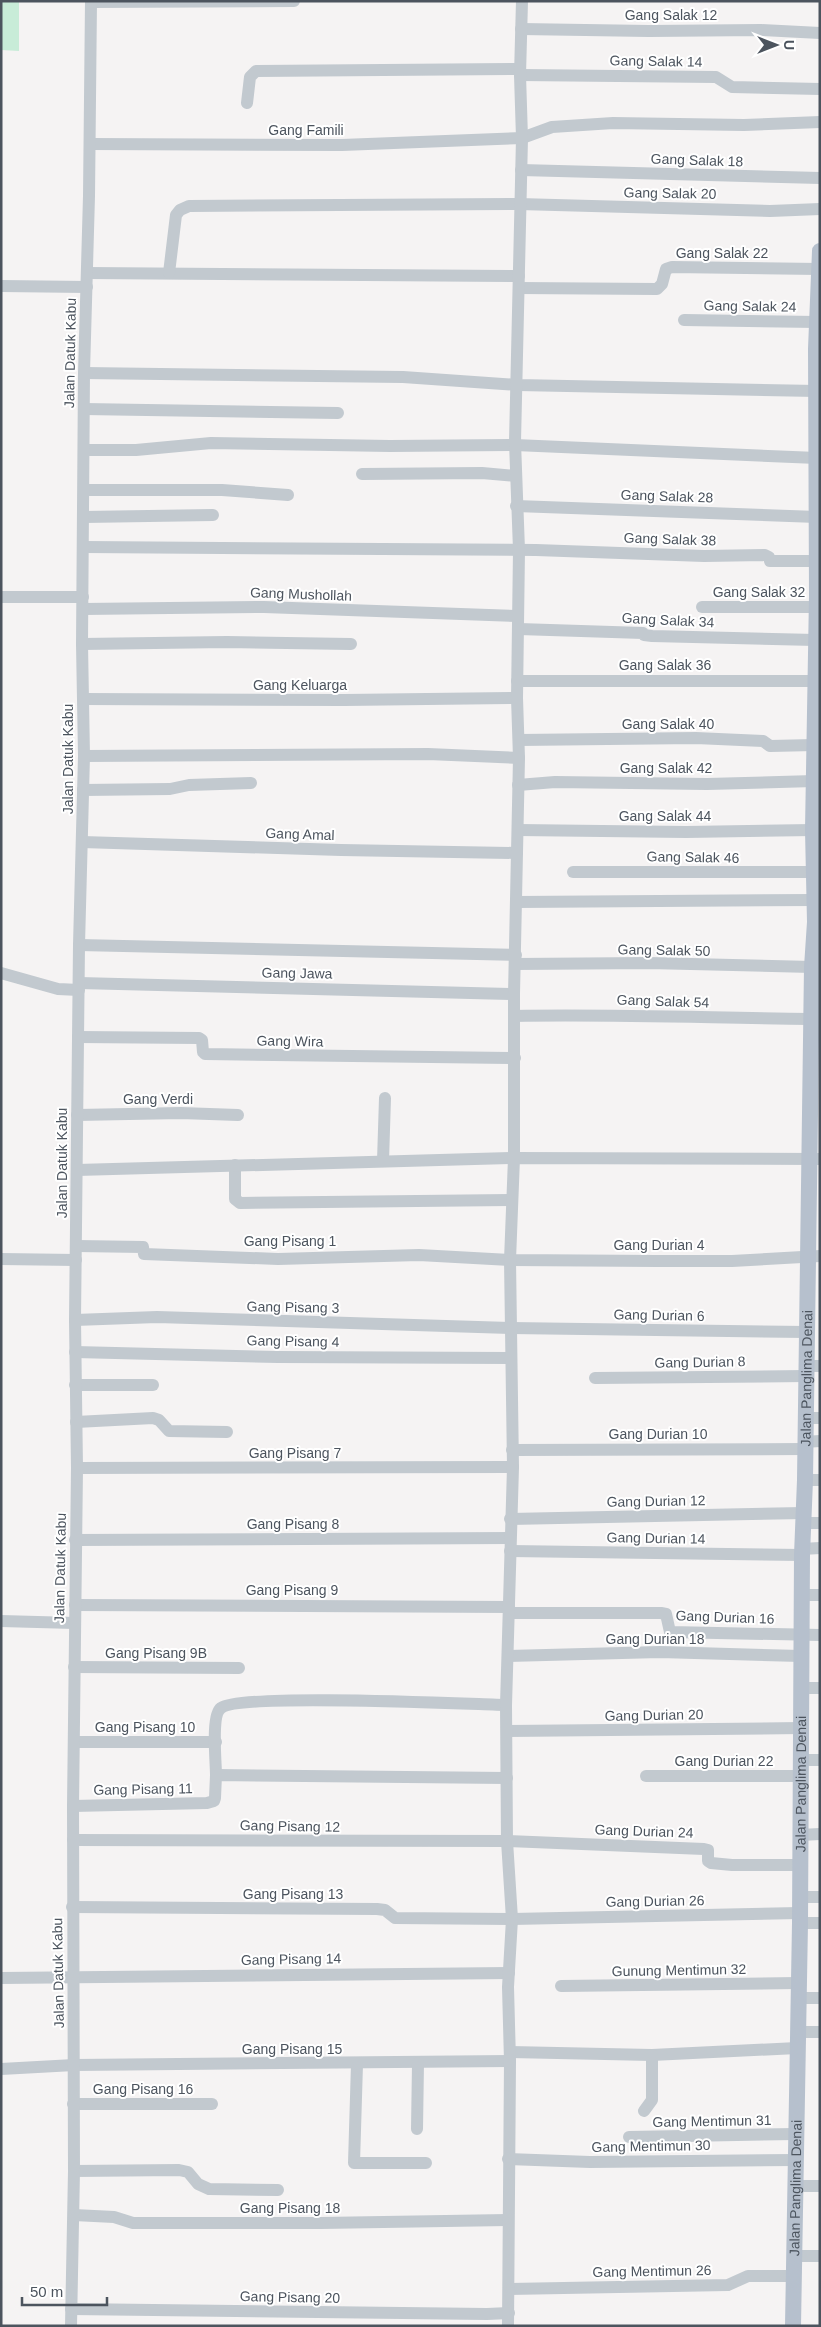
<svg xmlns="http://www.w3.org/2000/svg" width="821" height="2327" font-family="Arial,sans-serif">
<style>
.green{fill:#c8ecd8}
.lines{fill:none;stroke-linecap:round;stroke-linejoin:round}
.minor{stroke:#c2c9cf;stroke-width:12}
.major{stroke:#b6c0cd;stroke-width:16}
.labels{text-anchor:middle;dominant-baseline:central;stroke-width:4;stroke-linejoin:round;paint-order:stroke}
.street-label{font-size:14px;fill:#4c545e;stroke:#fff}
</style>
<rect width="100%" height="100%" fill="#f5f3f3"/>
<path class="green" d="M1,1H19V51L1,50Z"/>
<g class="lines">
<g class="minor">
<path d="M91,2L294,1"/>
<path d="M521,29L649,31L761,30L820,33"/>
<path d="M520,75L716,77L732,87L820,89"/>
<path d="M247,103L250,77L256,71L520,69"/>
<path d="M90,144L342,145L522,138L552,127L613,123L744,125L820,122"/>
<path d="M521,170L820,178"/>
<path d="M87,273L519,276"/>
<path d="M169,273L176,215L180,210L189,206L519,204L770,211L820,209"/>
<path d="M1,286L87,287"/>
<path d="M519,288L657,289L662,284L666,269L672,267L819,269"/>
<path d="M684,320L817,322"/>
<path d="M84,373L403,377L518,385L817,391"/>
<path d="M84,409L338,413"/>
<path d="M84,450H136L211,443L390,446L515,445L817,458"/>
<path d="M362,474L482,473L516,476"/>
<path d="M84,490H222L288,495"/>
<path d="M516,506L817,517"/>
<path d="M84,517L213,515"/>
<path d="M84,547L536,550L704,556L765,555L769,557L770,561H820"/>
<path d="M1,597H83"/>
<path d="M702,607H816"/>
<path d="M83,609L264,607L518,616"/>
<path d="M519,629L643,633L644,635L652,636L815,640"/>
<path d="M82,644L227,642L351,644"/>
<path d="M517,681H820"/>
<path d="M83,699L344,700L517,698"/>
<path d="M519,740L696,738L763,741L770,746L814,745"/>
<path d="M84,756L428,754L519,758"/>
<path d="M518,785L555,782L707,784L814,781"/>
<path d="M83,790L170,789L189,785L251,783"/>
<path d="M518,830L686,832L813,830"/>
<path d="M82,842L341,850L517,853"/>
<path d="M573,872H813"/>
<path d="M517,902L814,900"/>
<path d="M79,945L516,955"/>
<path d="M515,964L649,963L812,967"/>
<path d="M1,973L58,989L79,990"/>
<path d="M79,983L514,994"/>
<path d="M514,1016C613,1014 712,1018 811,1019"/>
<path d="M78,1037L199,1038L202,1040L203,1052L205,1054L515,1058"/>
<path d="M77,1115L181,1113L238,1115"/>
<path d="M383,1161L385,1098"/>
<path d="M235,1165V1199L240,1203L512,1200"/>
<path d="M77,1170L514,1158L820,1159"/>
<path d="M77,1246L143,1247L144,1254L278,1259L419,1255L510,1260L656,1261H732L820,1256"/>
<path d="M1,1259L76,1260"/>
<path d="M75,1320L157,1317L511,1328L806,1332"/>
<path d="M75,1352L278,1357L511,1358"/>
<path d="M805,1366H820"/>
<path d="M595,1378L806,1376"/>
<path d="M75,1385H153"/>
<path d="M805,1418H820"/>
<path d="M76,1422L153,1418L159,1420L169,1431L227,1432"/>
<path d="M804,1442L820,1441"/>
<path d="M512,1450L804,1449"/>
<path d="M77,1468L513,1467"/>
<path d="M805,1480H820"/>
<path d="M510,1519L804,1513"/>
<path d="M803,1523H820"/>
<path d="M75,1540L510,1538"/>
<path d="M802,1549L820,1548"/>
<path d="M510,1551L802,1555"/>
<path d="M802,1595H820"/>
<path d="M75,1605L509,1607"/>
<path d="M509,1613H661L666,1614L670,1632L820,1635"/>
<path d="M1,1621L74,1623"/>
<path d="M508,1656L660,1652L801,1656"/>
<path d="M74,1667L239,1668"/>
<path d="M801,1688H820"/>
<path d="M507,1731L801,1728"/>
<path d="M74,1742H216"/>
<path d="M801,1760H820"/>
<path d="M216,1775C216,1762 211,1715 221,1708C240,1693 467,1704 506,1705"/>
<path d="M646,1776H801"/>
<path d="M73,1806L207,1803L214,1801L215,1798L216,1775L507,1778"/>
<path d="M800,1835L820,1834"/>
<path d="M73,1840L507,1841L704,1849L708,1850V1861L711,1863L732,1865H799"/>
<path d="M799,1897H820"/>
<path d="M72,1907L377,1909L385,1910L395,1918L512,1919L799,1913"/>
<path d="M800,1923H820"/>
<path d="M1,1978L509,1973"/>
<path d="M561,1986L798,1983"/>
<path d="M798,1998H820"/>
<path d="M797,2032H820"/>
<path d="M510,2052L652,2055L797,2048"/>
<path d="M357,2064L354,2163H426"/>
<path d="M1,2069L74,2065L510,2061"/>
<path d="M73,2104H212"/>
<path d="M644,2111L652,2100V2055"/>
<path d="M417,2129L418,2063"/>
<path d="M629,2137L795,2134"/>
<path d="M508,2159L590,2162L795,2160"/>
<path d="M74,2171L179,2170L188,2172L198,2184L209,2189L278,2190"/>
<path d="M795,2186H820"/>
<path d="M74,2215L114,2217L133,2223H321L508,2220"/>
<path d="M794,2256H820"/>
<path d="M509,2289L728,2285L748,2276H794"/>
<path d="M71,2309L487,2314L509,2313"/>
<path d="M71,2326L74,2171L73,1806L77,1468L75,1320L79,945L84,756L82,644L84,373L89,196L91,1"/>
<path d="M508,2326L510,2061L508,1987L512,1919L507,1841L506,1705L513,1467L510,1260L514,1158V994L519,758L517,698L519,550L515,442L522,138L520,75L522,1"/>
</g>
<path class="major" id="s1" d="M793,2326L800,1923L802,1555L805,1480L812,967L815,922L813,830L817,595L816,349L820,251"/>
</g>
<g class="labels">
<g class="street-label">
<text x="671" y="15">Gang Salak 12</text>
<text transform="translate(656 61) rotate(1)">Gang Salak 14</text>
<text x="306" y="130">Gang Famili</text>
<text transform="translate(697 160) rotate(2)">Gang Salak 18</text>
<text transform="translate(670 193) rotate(1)">Gang Salak 20</text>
<text x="722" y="253">Gang Salak 22</text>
<text transform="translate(750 306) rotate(1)">Gang Salak 24</text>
<text transform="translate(70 353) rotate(-89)">Jalan Datuk Kabu</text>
<text transform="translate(667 496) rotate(2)">Gang Salak 28</text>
<text transform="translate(670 539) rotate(2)">Gang Salak 38</text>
<text x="759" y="592">Gang Salak 32</text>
<text transform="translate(301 594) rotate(2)">Gang Mushollah</text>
<text transform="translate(668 620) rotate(3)">Gang Salak 34</text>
<text x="665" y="665">Gang Salak 36</text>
<text x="300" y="685">Gang Keluarga</text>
<text x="668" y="724">Gang Salak 40</text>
<text transform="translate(68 759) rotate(-90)">Jalan Datuk Kabu</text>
<text x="666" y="768">Gang Salak 42</text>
<text x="665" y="816">Gang Salak 44</text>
<text transform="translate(300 834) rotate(2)">Gang Amal</text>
<text transform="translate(693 857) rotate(1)">Gang Salak 46</text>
<text transform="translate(664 950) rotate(1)">Gang Salak 50</text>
<text transform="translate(297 973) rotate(1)">Gang Jawa</text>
<text transform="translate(663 1001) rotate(2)">Gang Salak 54</text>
<text transform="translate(290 1041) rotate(1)">Gang Wira</text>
<text x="158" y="1099">Gang Verdi</text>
<text transform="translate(62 1163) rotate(-90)">Jalan Datuk Kabu</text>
<text x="290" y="1241">Gang Pisang 1</text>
<text x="659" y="1245">Gang Durian 4</text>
<text transform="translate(293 1307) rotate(1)">Gang Pisang 3</text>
<text transform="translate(659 1315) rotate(1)">Gang Durian 6</text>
<text transform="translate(293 1341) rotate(1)">Gang Pisang 4</text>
<text transform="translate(700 1362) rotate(-1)">Gang Durian 8</text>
<text stroke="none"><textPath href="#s1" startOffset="948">Jalan Panglima Denai</textPath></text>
<text x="658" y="1434">Gang Durian 10</text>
<text x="295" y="1453">Gang Pisang 7</text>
<text transform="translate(656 1501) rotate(-1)">Gang Durian 12</text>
<text x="293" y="1524">Gang Pisang 8</text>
<text transform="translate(656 1538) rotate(1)">Gang Durian 14</text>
<text transform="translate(60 1568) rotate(-89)">Jalan Datuk Kabu</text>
<text x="292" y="1590">Gang Pisang 9</text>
<text transform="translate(725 1617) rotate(2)">Gang Durian 16</text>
<text x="655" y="1639">Gang Durian 18</text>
<text x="156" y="1653">Gang Pisang 9B</text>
<text transform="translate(654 1715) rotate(-1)">Gang Durian 20</text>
<text x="145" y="1727">Gang Pisang 10</text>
<text x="724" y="1761">Gang Durian 22</text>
<text stroke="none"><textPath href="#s1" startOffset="542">Jalan Panglima Denai</textPath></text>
<text transform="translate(143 1789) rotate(-1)">Gang Pisang 11</text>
<text transform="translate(290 1826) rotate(1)">Gang Pisang 12</text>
<text transform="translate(644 1831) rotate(2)">Gang Durian 24</text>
<text x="293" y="1894">Gang Pisang 13</text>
<text transform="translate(655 1901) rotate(-1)">Gang Durian 26</text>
<text transform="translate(291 1959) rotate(-1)">Gang Pisang 14</text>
<text transform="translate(679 1970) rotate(-1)">Gunung Mentimun 32</text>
<text transform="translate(58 1973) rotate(-91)">Jalan Datuk Kabu</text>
<text x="292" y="2049">Gang Pisang 15</text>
<text x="143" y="2089">Gang Pisang 16</text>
<text transform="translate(712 2121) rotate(-1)">Gang Mentimun 31</text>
<text transform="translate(651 2146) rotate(-1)">Gang Mentimun 30</text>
<text stroke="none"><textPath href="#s1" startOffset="138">Jalan Panglima Denai</textPath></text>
<text x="290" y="2208">Gang Pisang 18</text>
<text transform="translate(652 2271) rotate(-1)">Gang Mentimun 26</text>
<text transform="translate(290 2297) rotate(1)">Gang Pisang 20</text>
</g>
</g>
<rect width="821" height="2327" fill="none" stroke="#4c545e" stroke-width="5"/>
<g transform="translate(776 45) rotate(90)" stroke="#ffffff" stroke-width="4" paint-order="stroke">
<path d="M0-4L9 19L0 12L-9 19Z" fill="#4c545e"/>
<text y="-8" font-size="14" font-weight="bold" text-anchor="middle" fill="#4c545e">U</text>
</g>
<path d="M22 2297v8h85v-8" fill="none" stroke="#4c545e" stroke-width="2.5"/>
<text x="30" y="2297" font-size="15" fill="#4c545e" stroke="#ffffff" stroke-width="4" paint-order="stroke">50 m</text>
</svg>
